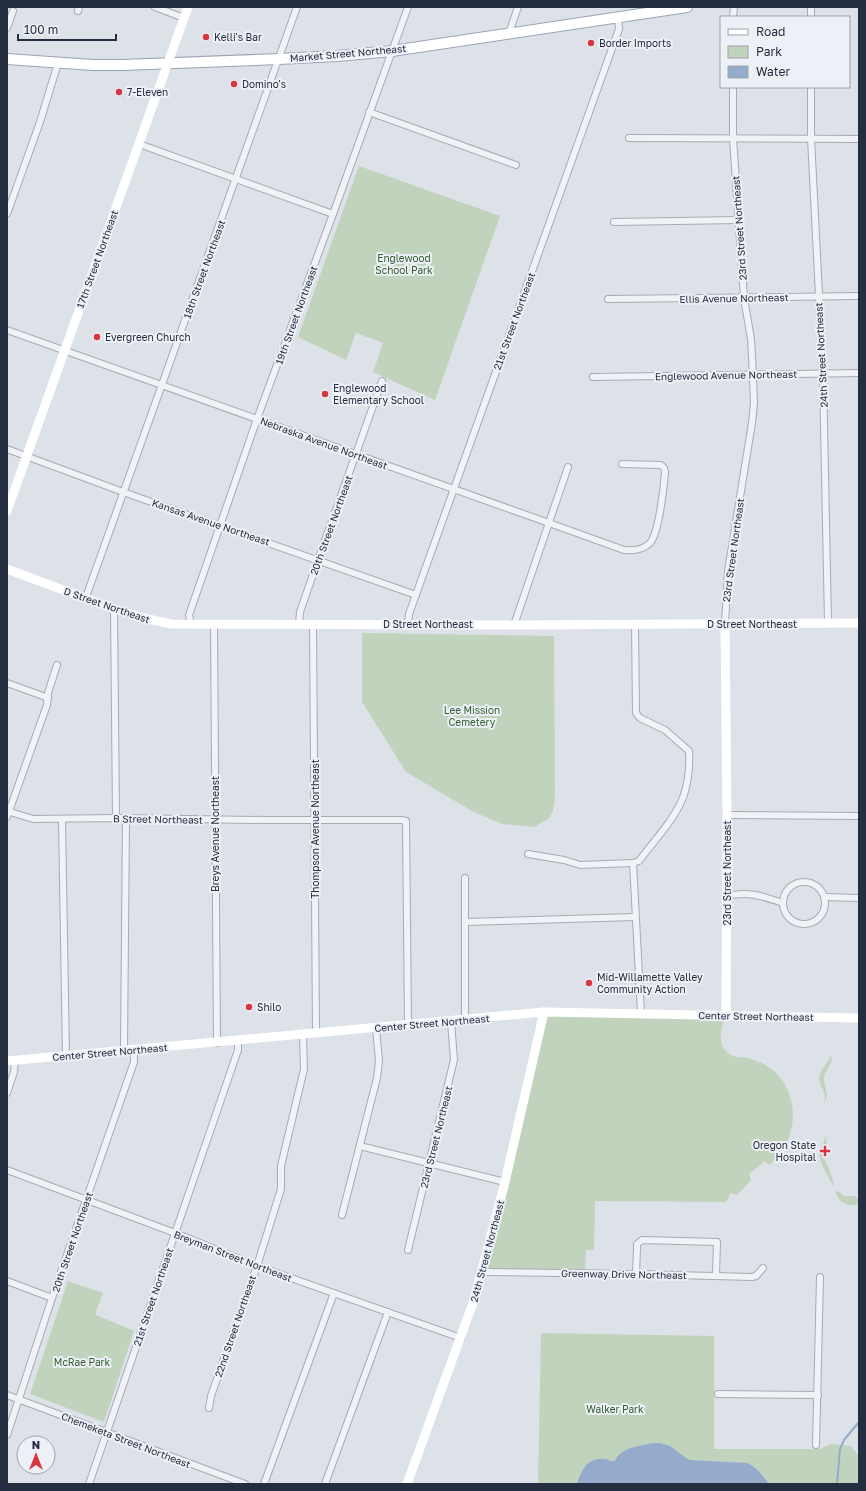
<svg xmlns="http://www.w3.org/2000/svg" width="866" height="1491" font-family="'Golos Text',sans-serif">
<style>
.green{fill:#c1d3bd}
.water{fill:#95abcc}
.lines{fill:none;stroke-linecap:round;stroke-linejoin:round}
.stream{stroke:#95abcc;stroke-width:2}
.street-casing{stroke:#a6abb6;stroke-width:8}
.primary-casing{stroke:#9ba4b5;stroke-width:12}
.street{stroke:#f0f2f6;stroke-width:6}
.secondary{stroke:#fff;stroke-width:9}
.primary{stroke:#fff;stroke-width:10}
.poi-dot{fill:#d93641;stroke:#edf0f6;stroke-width:1.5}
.labels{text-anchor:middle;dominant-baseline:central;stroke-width:4;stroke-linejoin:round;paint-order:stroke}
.poi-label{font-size:10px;fill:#252d40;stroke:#edf0f6;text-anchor:start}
.street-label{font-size:10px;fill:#252d40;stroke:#edf0f6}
.park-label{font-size:10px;fill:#365d31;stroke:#edf0f6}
</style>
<rect width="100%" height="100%" fill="#dde1e8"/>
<g class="green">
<path d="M359,166L500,216L435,400L373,372L383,343L356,333L346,360L298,337Z"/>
<path d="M362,633L554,636L555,797L553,811L548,819L534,827L502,824L472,811L406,772L362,702Z"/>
<path d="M544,1012L726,1015C722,1026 717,1040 725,1050C731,1058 739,1057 747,1058C754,1060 761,1062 767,1066C802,1088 800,1140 770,1164L769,1165L765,1161L749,1174L751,1180L737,1195L731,1193L726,1202L595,1201L594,1250H586L585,1273L482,1272Z"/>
<path d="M830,1056L832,1058C831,1066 824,1071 824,1079C824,1089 831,1095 823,1104C829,1094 820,1089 819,1079C819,1070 828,1064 830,1056Z"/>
<path d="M825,1135L827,1144L823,1157L829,1168L834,1184V1186C829,1179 817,1159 820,1150C822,1145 825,1142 825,1135Z"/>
<path d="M835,1191L840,1192L843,1196H854L859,1200V1204C847,1207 839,1203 835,1191Z"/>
<path d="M68,1281L103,1293L96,1312V1315L134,1331L104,1422L30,1394Z"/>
<path d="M541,1333L714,1336V1449H820L831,1444L851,1446L859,1457V1484H538Z"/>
</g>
<path class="water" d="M653,1443H660L670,1446L689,1460L747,1463C758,1468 762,1475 769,1484H577C582,1469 587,1457 606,1459C610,1460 611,1462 615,1461C621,1447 640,1446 653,1443Z"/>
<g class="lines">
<path class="stream" d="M837,1484L840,1449L844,1440L859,1422"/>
<g class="street-casing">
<g id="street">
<path d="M155,7L184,18"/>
<path d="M811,7V17"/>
<path d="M78,11L79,7"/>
<path d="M733,17L734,7"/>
<path d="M7,28L13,11"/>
<path d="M509,33L518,7"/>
<path d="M811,87V138L823,374L828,623"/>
<path d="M369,112L516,165"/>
<path d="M629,138L859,139"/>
<path d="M139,144L333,214"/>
<path d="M7,214L40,122L58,63"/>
<path d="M614,222L739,220"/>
<path d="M608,299L859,296"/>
<path d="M7,330L549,523L624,550C633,551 643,550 650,543C659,533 664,486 665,472L664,468L661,465L622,464"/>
<path d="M593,377L859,373"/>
<path d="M7,449L123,492L416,595"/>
<path d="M86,597L297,7"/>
<path d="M114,609L116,818"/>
<path d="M191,624L189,615L257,419L333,214L408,7"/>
<path d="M214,624L217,1043"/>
<path d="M299,624L300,612L318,560L382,381"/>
<path d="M313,624L316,1033"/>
<path d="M408,624L409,614L619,29L618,17"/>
<path d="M725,624L728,571L752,423L754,403L752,356L751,339L744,298L733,138V87"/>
<path d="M514,625L568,467"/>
<path d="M7,683L43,696L48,699"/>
<path d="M7,811L33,819L116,818L265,820H402L406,821L408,1025"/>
<path d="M727,815L859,816"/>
<path d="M7,817L47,705L48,693L57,665"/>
<path d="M62,820L66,1056"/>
<path d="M528,854L564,860L580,865L633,863L639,861C653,842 673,821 682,800C688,786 690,766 689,751L665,730L640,718L636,713L635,624"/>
<path d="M633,863L641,1013"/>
<circle cx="804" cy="903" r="21"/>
<path d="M727,896C749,891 762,896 783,903"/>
<path d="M824,897L859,898"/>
<path d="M465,922L635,917"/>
<path d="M465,1020V878"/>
<path d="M124,1050L126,818"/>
<path d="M7,1093L14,1072L15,1061"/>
<path d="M360,1146L505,1182"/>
<path d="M7,1170L175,1233L257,1266L461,1338"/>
<path d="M342,1215L377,1078L379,1061L376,1028"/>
<path d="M408,1250L451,1072L454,1060L451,1022"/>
<path d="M482,1272L636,1274L752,1277L756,1276L763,1268"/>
<path d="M636,1274L637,1248V1244L642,1240L717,1242L716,1276"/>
<path d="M7,1281L52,1298"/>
<path d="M718,1394L818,1395"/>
<path d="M7,1395L245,1484"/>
<path d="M209,1408L211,1396L257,1266L281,1189V1166L304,1069L303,1035"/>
<path d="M7,1435L52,1298L134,1062V1049"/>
<path d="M816,1445L820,1277"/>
<path d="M89,1484L238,1050V1041"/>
<path d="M264,1484L334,1293"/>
<path d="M325,1484L388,1312"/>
</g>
</g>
<g class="primary-casing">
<path id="primary" d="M7,59L93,65H122L279,59L337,56L392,51L687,7"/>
</g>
<use href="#street" class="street"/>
<g class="secondary">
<path d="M7,511L188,7"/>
<path d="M7,569L114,609L148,619L171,624L514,625L859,623"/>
<path d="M725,624L727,815L726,1015"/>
<path d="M7,1061L544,1012L859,1018"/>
<path d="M407,1484L474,1300L505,1182L544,1012"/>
</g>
<use href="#primary" class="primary"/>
</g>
<g class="poi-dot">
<circle cx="206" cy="37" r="4"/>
<circle cx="591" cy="43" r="4"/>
<circle cx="234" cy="84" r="4"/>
<circle cx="119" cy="92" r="4"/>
<circle cx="97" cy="337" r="4"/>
<circle cx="325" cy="394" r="4"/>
<circle cx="589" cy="983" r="4"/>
<circle cx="249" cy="1007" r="4"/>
<path d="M823 1145h4v4h4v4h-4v4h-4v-4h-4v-4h4z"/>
</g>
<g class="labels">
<g class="poi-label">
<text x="214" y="37">Kelli's Bar</text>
<text x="599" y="43">Border Imports</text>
<text x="242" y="84">Domino's</text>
<text x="127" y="92">7-Eleven</text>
<text x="105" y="337">Evergreen Church</text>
<text x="333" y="388">Englewood<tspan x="333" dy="12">Elementary School</tspan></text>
<text x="597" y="977">Mid-Willamette Valley<tspan x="597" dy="12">Community Action</tspan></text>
<text x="257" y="1007">Shilo</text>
<text x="816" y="1145" text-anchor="end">Oregon State<tspan x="816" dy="12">Hospital</tspan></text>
</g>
<g class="street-label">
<text transform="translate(348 53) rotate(-5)">Market Street Northeast</text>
<text transform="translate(739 228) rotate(-94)">23rd Street Northeast</text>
<text transform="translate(97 259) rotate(-70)">17th Street Northeast</text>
<text transform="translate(204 269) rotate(-70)">18th Street Northeast</text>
<text transform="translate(734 298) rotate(-1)">Ellis Avenue Northeast</text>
<text transform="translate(296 315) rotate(-70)">19th Street Northeast</text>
<text transform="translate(514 321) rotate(-70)">21st Street Northeast</text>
<text transform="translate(821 355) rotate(-93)">24th Street Northeast</text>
<text transform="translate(726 375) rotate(-1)">Englewood Avenue Northeast</text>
<text transform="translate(324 443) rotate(20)">Nebraska Avenue Northeast</text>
<text transform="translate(211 522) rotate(19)">Kansas Avenue Northeast</text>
<text transform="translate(331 525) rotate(-70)">20th Street Northeast</text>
<text transform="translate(733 550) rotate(-82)">23rd Street Northeast</text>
<text transform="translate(107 605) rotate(19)">D Street Northeast</text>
<text x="428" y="624">D Street Northeast</text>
<text x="752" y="624">D Street Northeast</text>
<text transform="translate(158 819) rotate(1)">B Street Northeast</text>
<text transform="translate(315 829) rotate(-90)">Thompson Avenue Northeast</text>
<text transform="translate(215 834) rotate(-90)">Breys Avenue Northeast</text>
<text transform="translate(727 873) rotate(-90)">23rd Street Northeast</text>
<text transform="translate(756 1016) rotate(1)">Center Street Northeast</text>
<text transform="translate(432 1023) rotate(-5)">Center Street Northeast</text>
<text transform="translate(110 1052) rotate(-5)">Center Street Northeast</text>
<text transform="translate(436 1137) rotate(-76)">23rd Street Northeast</text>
<text transform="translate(72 1242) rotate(-71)">20th Street Northeast</text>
<text transform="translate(487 1251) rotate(-75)">24th Street Northeast</text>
<text transform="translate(233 1256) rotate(21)">Breyman Street Northeast</text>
<text transform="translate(624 1274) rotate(1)">Greenway Drive Northeast</text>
<text transform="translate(153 1297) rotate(-71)">21st Street Northeast</text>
<text transform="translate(235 1326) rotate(-71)">22nd Street Northeast</text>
<text transform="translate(126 1440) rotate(21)">Chemeketa Street Northeast</text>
</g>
<g class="park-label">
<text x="404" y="258">Englewood<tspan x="404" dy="12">School Park</tspan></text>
<text x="472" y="710">Lee Mission<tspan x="472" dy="12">Cemetery</tspan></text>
<text x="82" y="1362">McRae Park</text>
<text x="615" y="1409">Walker Park</text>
</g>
</g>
<rect width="866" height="1491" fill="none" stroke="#252d40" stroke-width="16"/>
<rect x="720" y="16" width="130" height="72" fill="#edf0f6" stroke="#9da2ad"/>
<rect x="728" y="29" width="20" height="6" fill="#ffffff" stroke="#9da2ad"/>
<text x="756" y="36" font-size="12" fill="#252d40">Road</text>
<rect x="728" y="46" width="20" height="12" fill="#c1d3bd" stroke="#9da2ad"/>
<text x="756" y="56" font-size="12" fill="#252d40">Park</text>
<rect x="728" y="66" width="20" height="12" fill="#95abcc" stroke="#9da2ad"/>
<text x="756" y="76" font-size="12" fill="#252d40">Water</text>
<g transform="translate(36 1455)"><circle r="19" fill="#edf0f6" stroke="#9da2ad"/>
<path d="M0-3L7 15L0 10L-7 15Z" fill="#d93641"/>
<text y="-6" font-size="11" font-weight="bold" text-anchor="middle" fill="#252d40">N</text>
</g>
<path d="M18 34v6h98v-6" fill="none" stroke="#252d40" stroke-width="2"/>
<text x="24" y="34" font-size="12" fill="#252d40" stroke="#edf0f6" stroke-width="3" paint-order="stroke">100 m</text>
</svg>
